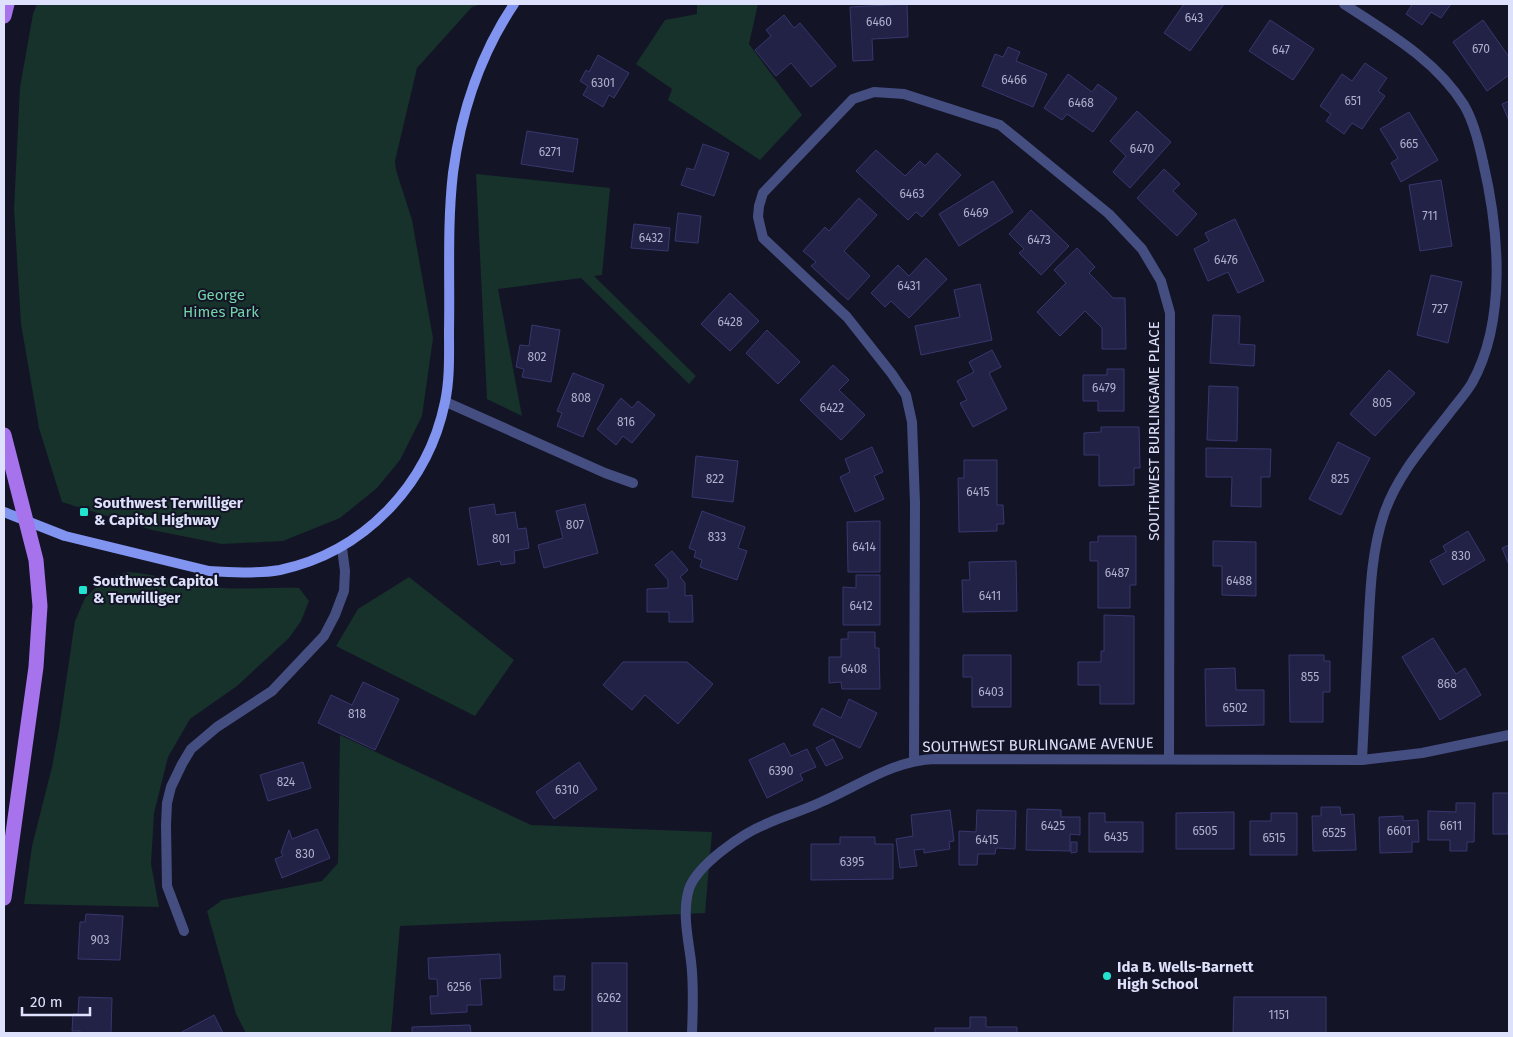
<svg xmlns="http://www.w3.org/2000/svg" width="1513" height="1037" font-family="'Fira Sans',sans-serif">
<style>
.green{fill:#17312b}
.building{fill:#222246;stroke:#37376f}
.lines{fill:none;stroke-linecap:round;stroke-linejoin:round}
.street{stroke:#444e80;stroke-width:10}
.secondary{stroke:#8194ef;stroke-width:10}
.primary{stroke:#a773ed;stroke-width:15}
.poi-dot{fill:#22e3d0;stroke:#141427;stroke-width:2}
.labels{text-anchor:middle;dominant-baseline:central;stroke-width:4;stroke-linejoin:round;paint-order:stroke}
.number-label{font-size:12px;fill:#afb1ce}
.park-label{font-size:15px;fill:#72d3a7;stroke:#141427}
.street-label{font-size:15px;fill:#dee1fb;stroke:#141427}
.poi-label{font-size:15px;font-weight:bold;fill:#dee1fb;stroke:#141427;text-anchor:start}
</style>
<rect width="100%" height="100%" fill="#141427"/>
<g class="green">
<path d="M37,4H482L472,7L417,68L395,161L396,170L412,220L433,338L422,416L400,460L377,488L340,518L283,541L222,544L152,530L62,502L39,428L21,324L14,209L20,87L33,14Z"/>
<path d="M697,4H758L749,44L802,115L760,160L668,100L672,89L636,64L665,20L697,14Z"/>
<path d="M476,174L610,188L602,275L594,276L696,376L689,384L581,278L498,289L522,416L487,399Z"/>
<path d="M128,572C153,573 178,583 203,586C235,591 267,587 299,588L309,601L301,621L289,638L237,686L190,719L168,757L154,813L151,864L159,907L24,904L32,846L52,767L59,729L75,621L85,598L93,590L109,578Z"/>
<path d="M409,577L514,660L475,716L336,646L358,609Z"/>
<path d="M340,735L531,825L712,832L705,913L400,926L391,1033H246L236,1014L207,911L222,900L322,881L338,863Z"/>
</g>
<g class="building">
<path d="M907,4L908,37L872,39L873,60L853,61L850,7Z"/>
<path d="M1184,4H1224L1190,51L1164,33Z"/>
<path d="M1409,4H1451L1441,18L1431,12L1422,25L1406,14L1412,5Z"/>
<path d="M784,15L794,28L800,23L836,66L811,87L791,63L776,76L755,50L771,36L766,30Z"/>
<path d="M1270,20L1314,49L1293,80L1249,51Z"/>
<path d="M1483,20L1509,57V75L1487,91L1453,42Z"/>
<path d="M1008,47L1020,52L1016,61L1047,74L1033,107L982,86L995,54L1003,57Z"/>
<path d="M598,55L629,73L614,98L609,95L603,107L583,95L588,86L580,81L586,70L589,72Z"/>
<path d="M1365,63L1387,78L1378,91L1385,96L1362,129L1352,123L1344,134L1326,121L1331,114L1320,106L1342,74L1352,81Z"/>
<path d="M1068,74L1092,92L1098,84L1117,98L1093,132L1067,114L1062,120L1044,108Z"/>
<path d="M1509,101V121L1502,104Z"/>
<path d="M1137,111L1171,142L1130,188L1113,172L1126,156L1110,141Z"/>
<path d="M1409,112L1438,160L1401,182L1391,163L1398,158L1380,129Z"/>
<path d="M527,131L578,139L573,172L521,164Z"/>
<path d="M703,144L729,153L714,196L681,185L687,168L694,170Z"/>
<path d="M876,150L905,176L920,161L925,166L937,153L961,175L922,217L916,212L908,220L856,171Z"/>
<path d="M1164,169L1180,184L1173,191L1197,214L1177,236L1137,198Z"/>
<path d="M1441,180L1452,246L1420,251L1409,185Z"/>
<path d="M993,181L1013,212L959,246L939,214Z"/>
<path d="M859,198L877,215L844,251L870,276L848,300L811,266L816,262L803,251L825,227L829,231Z"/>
<path d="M1031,210L1069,246L1041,275L1019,253L1024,249L1009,234Z"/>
<path d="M678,213L701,216L698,243L675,241Z"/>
<path d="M1235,219L1264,281L1238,293L1228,272L1208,281L1194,249L1209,241L1205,233Z"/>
<path d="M634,224L670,228L668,251L631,248Z"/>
<path d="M1077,248L1095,267L1089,273L1113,298H1125L1126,349H1102V328L1085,311L1060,336L1037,312L1066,283L1054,270Z"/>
<path d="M926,258L947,279L909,318L891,301L885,307L871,293L898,265L909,276Z"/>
<path d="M1431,275L1462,282L1448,343L1417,335Z"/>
<path d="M980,284L992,340L921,355L915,326L960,317L954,290Z"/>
<path d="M730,293L759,321L730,351L701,324Z"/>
<path d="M1213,315L1240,316L1239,344L1255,345L1254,366L1210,363Z"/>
<path d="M532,325L560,330L551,382L522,377L524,369L516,367L520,345L529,346Z"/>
<path d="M767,330L800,362L778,384L746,353Z"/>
<path d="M992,350L1001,367L989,373L1007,409L973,427L960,403L967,400L957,381L974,372L969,362Z"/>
<path d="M833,365L849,380L839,390L865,415L841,440L800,400Z"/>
<path d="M1107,369H1124V411H1098V401H1083V375H1107Z"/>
<path d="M1389,370L1415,393L1375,436L1350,414Z"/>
<path d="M573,373L604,385L583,437L557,426L562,413L557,411Z"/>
<path d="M1209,386L1238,387L1237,441L1207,440Z"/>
<path d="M621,398L632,408L638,401L655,415L632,443L623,436L616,445L597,429Z"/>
<path d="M1101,427H1139L1140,468H1134V485L1099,486V455H1084V433L1101,432Z"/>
<path d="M1338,442L1370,458L1341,515L1309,499Z"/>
<path d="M872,447L883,472L874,476L884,499L855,512L840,477L850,472L845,459Z"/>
<path d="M1206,448L1271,449L1270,477H1261V507L1231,506L1232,477H1206Z"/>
<path d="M696,456L738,461L733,502L692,497Z"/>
<path d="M964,460H997V505H1003L1004,524H997V531L959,532L958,478H964Z"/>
<path d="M494,504L496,515L515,512L518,529L526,528L529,548L514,551L515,563L501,565L500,561L478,565L469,508Z"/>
<path d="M585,504L598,553L544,568L538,545L563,538L556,511Z"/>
<path d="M702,511L745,527L738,548L747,551L737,580L700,567L702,560L694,557L696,551L689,548Z"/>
<path d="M880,521V572H848L847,522Z"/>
<path d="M1468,531L1485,560L1443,585L1430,561L1446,552L1443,546Z"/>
<path d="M1098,536H1136V585H1130V608H1098V561H1090V542H1098Z"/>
<path d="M1213,541L1256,542V596L1222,595V566H1213Z"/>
<path d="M1509,545V565L1502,548Z"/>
<path d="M672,551L688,570L680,577L685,583V596L692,595L693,622H669V612H647V589L668,588V580L655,565Z"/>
<path d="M1016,561L1017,611L963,612L962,580H970L969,562Z"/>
<path d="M856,575H880V625H843V587L856,588Z"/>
<path d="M1104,615L1134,616V704H1100V685H1078V662H1101V651H1104Z"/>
<path d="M848,632H875V648H879L880,689H842L841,682L829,683V657H841V639H848Z"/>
<path d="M1433,638L1456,674L1465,668L1481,695L1440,720L1402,657Z"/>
<path d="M963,655H1011V707H972V677H963Z"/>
<path d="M1289,655H1324V661H1330V692H1323V722H1290Z"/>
<path d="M623,662H687L713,684L678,724L645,695L632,710L603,685Z"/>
<path d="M1235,668L1236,690H1264V725L1206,726L1205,669Z"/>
<path d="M363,682L399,699L375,750L318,723L331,695L352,705Z"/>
<path d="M849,699L877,713L860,748L813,725L822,708L841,718Z"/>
<path d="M833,739L843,758L826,766L816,748Z"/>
<path d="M784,743L791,756L807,749L816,767L800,774L803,780L767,798L749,760Z"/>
<path d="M303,762L311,788L268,801L260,775Z"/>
<path d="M579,762L597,789L554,819L536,792Z"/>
<path d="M1493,793H1509L1508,834H1493Z"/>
<path d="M1456,803H1475L1474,842H1467V851H1450V840H1428V811L1456,812Z"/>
<path d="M1321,807H1340L1341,815L1354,814L1356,850L1313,851L1312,816H1321Z"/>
<path d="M1027,809L1061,810V817H1080V835L1070,834V851L1026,850Z"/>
<path d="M950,810L954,841L949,842L950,849L924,853V849L914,850L917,866L900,868L896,839L913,836L911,815Z"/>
<path d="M977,810L1016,811L1015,849L996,848L995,854H978L977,865H959V831L976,832Z"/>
<path d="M1234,812V849H1176V813Z"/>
<path d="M1089,813H1105V822H1143V852H1089Z"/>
<path d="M1271,813H1297V855H1250V821H1271Z"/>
<path d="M1403,816V821L1418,820L1419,842H1412V852L1380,853L1379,817Z"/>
<path d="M317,829L330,858L282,878L275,859L283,856L281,852L289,830L292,839Z"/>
<path d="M840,837H875V844H893V879L811,880V844H840Z"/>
<path d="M1071,842H1077V852L1071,853Z"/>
<path d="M86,914L123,916L120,960L78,959L80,922H85Z"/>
<path d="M500,954L501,978L480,979L482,1005H467V1012L431,1014L430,996H438L437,979H429L428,958Z"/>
<rect x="592" y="963" width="35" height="70"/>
<path d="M554,976H565L564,990H554Z"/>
<path d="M79,997L112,998L111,1033H80V1031H72L73,1014H78Z"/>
<path d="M1234,997H1326V1033H1233Z"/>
<path d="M214,1015L223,1033H180Z"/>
<path d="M970,1017H986V1027H1017V1033H935V1028H970Z"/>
<path d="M470,1025L471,1033H412V1027Z"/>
</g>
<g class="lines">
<g class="street">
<path d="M1344,4C1387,32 1436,60 1464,105C1474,122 1479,143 1483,162C1499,230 1507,320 1472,383C1466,393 1458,402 1451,411C1426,444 1398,473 1384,514C1371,552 1370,595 1368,636C1366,677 1364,718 1362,760"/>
<path d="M446,402L605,473L633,483"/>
<path d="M914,761L915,503L912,422L906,395L892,374L847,317L763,238L758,217L759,206L763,193L853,99L874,92L904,94L1000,125L1109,214L1142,249L1161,281L1170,313L1169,758"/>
<path d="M184,931L167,886L166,825L167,803L171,787L182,764L191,749L217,727L272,691L324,636L335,615L344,591L345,571L342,548"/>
<path d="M692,1033C693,1009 694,985 691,961C688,938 682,912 689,889C697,865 743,833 766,824C783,816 802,811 819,803C857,787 893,760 935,759L1362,760L1422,753L1509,735"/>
</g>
<path class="secondary" d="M4,512L65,536L209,571C232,572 257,574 280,570C364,552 428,485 445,402C450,379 449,354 449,331C450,278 447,225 453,173C461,112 480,55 514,4"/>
<g class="primary">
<path d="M4,16L7,4"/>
<path d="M4,435L36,560L40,606L36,667L4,898"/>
</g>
</g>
<g class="poi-dot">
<rect x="79" y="507" width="10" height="10" rx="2.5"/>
<rect x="78" y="585" width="10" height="10" rx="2.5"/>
<circle cx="1107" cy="976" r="5"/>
</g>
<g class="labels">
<g class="number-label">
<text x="1194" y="18">643</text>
<text x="879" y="22">6460</text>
<text x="1481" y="49">670</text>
<text x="1281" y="50">647</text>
<text x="1014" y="80">6466</text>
<text x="603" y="83">6301</text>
<text x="1353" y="101">651</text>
<text x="1081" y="103">6468</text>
<text x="1409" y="144">665</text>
<text x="1142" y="149">6470</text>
<text x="550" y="152">6271</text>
<text x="912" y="194">6463</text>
<text x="976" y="213">6469</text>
<text x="1430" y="216">711</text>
<text x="651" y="238">6432</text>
<text x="1039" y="240">6473</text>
<text x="1226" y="260">6476</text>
<text x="909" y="286">6431</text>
<text x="1440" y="309">727</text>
<text x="730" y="322">6428</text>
<text x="537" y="357">802</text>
<text x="1104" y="388">6479</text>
<text x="581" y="398">808</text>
<text x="1382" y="403">805</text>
<text x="832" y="408">6422</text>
<text x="626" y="422">816</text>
<text x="715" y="479">822</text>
<text x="1340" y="479">825</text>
<text x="978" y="492">6415</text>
<text x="575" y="525">807</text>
<text x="717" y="537">833</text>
<text x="501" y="539">801</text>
<text x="864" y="547">6414</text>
<text x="1461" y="556">830</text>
<text x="1117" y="573">6487</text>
<text x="1239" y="581">6488</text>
<text x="990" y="596">6411</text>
<text x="861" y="606">6412</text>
<text x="854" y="669">6408</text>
<text x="1310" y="677">855</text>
<text x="1447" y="684">868</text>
<text x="991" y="692">6403</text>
<text x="1235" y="708">6502</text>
<text x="357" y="714">818</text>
<text x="781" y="771">6390</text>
<text x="286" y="782">824</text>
<text x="567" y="790">6310</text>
<text x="1053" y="826">6425</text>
<text x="1451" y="826">6611</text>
<text x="1205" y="831">6505</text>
<text x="1399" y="831">6601</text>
<text x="1334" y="833">6525</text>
<text x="1116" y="837">6435</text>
<text x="1274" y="838">6515</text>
<text x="987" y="840">6415</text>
<text x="305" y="854">830</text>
<text x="852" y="862">6395</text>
<text x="100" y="940">903</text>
<text x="459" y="987">6256</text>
<text x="609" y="998">6262</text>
<text x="1279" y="1015">1151</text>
</g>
<g class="park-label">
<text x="221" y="295">George<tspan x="221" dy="17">Himes Park</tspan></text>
</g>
<g class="street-label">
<text transform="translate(1154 431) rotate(-90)">SOUTHWEST BURLINGAME PLACE</text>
<text transform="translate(1038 745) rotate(-1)">SOUTHWEST BURLINGAME AVENUE</text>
</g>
<g class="poi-label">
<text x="94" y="503">Southwest Terwilliger<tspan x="94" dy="17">&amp; Capitol Highway</tspan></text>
<text x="93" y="581">Southwest Capitol<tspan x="93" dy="17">&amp; Terwilliger</tspan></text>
<text x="1117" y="967">Ida B. Wells-Barnett<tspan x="1117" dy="17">High School</tspan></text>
</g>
</g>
<rect width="1513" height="1037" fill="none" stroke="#dee1fb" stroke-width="10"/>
<path d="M22 1007v8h68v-8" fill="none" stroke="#dee1fb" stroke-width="2.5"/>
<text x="30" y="1007" font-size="15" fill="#dee1fb" stroke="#141427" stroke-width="4" paint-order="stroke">20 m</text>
</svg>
